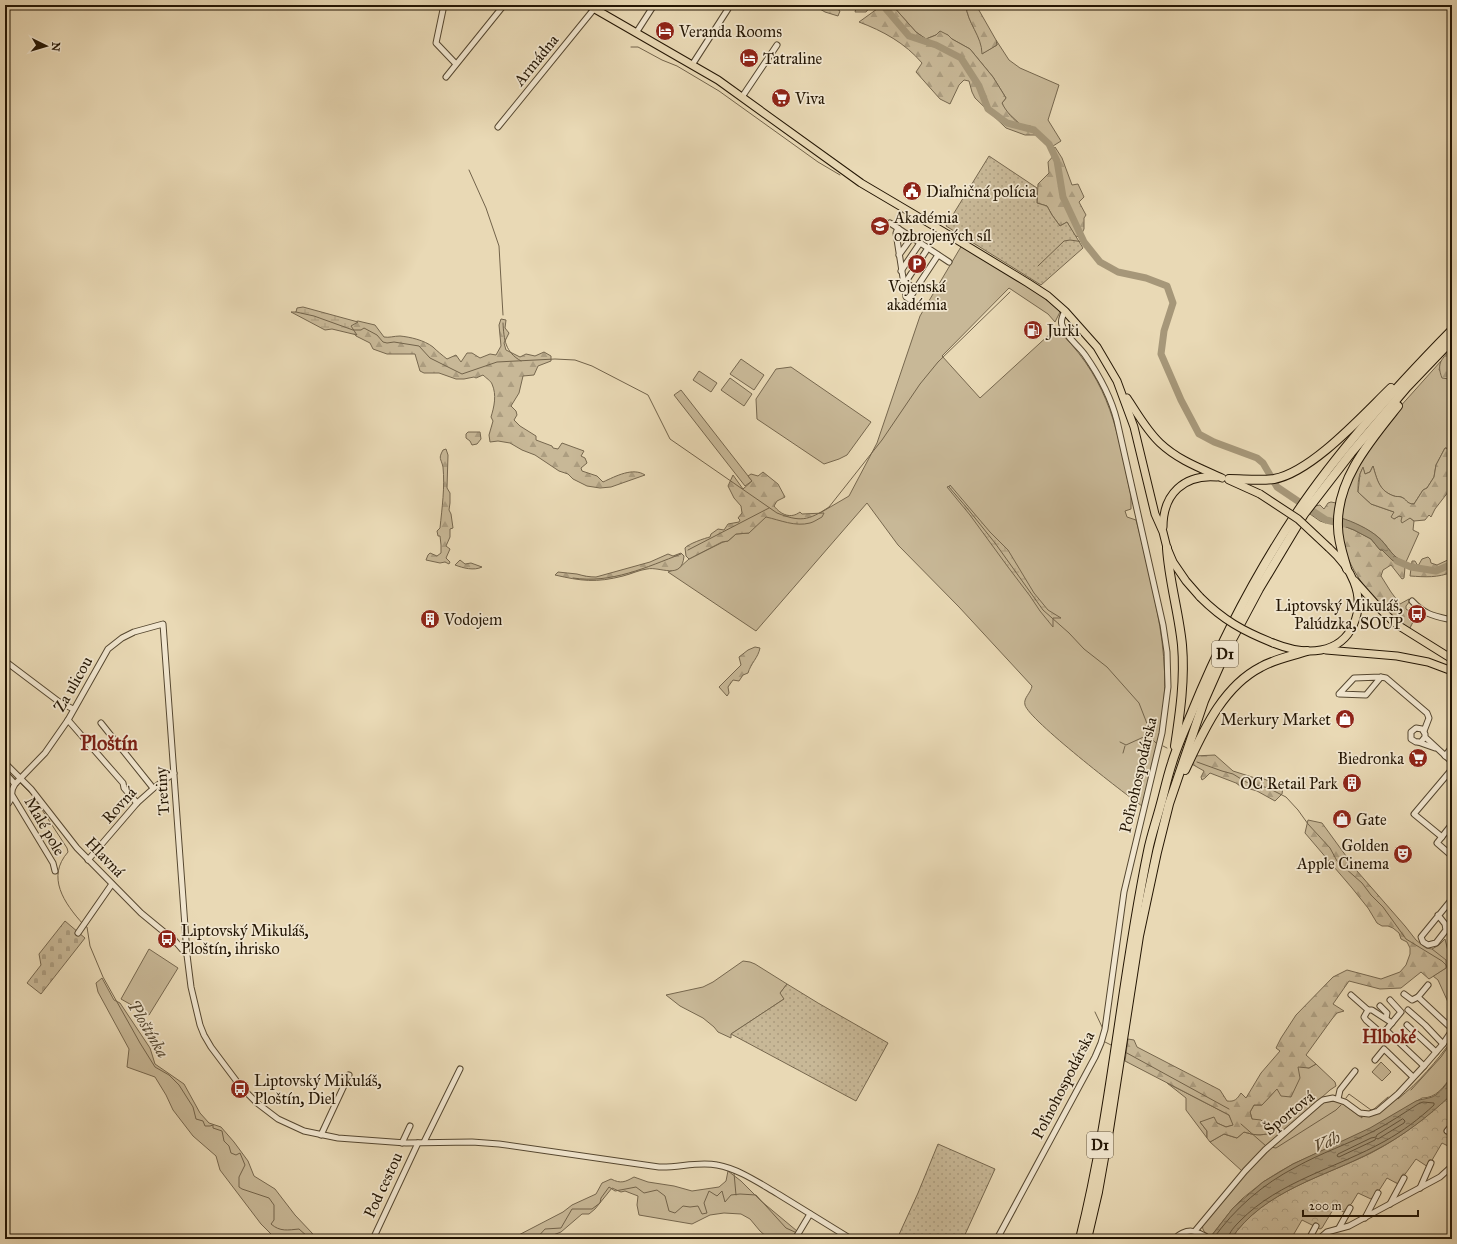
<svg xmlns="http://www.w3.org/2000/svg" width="1457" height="1244" font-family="'IM FELL Great Primer',serif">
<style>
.grass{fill:#c8b897;stroke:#76674e}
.forest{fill:url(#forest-firs);stroke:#76674e}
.wetland{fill:url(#wetland-marsh);stroke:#76674e}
.cemetery{fill:url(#cemetery-stones);stroke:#76674e}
.park{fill:url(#park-crowns);stroke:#76674e}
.garden{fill:url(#garden-dots);stroke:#76674e}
.water{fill:url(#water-ripples);stroke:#72634a}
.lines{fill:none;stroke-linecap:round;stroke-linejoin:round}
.shore{stroke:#65563e;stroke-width:1}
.stream{stroke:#72634a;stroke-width:1}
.river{stroke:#a69779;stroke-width:7}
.minor-casing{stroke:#554730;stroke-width:7}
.major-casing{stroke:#241604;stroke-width:9}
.highway-casing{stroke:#241604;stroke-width:10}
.minor{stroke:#f1e6cf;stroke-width:5}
.major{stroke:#e9d9b5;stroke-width:7}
.highway{stroke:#e9d9b5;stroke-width:8}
.major-bridge-casing{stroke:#241604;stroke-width:9;stroke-linecap:butt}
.major-bridge{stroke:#e9d9b5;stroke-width:7}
.labels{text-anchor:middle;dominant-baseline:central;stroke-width:3.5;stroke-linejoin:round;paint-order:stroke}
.shield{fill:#f1e6cf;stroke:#625441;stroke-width:1}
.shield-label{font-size:15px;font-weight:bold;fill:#241604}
.poi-label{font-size:16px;fill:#241604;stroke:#f1e6cf;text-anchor:start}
.street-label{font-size:16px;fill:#241604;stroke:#f1e6cf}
.water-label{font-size:17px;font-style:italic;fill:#584a33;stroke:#f1e6cf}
.quarter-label{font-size:18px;font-weight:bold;fill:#7a1f14;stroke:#f1e6cf}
.district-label{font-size:20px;font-weight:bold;fill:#7a1f14;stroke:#f1e6cf}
</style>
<defs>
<pattern id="forest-firs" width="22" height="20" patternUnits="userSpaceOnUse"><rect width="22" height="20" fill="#c8b897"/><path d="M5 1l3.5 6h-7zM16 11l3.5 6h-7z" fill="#ac9d80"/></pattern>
<pattern id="wetland-marsh" width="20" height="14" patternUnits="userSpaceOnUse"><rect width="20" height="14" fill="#c8b897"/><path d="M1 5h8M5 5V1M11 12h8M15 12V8" fill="none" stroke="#ac9d80"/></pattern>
<pattern id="cemetery-stones" width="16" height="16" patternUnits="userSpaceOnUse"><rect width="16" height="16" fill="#c8b897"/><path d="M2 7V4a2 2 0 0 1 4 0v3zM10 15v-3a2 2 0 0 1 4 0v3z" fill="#ac9d80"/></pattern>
<pattern id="park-crowns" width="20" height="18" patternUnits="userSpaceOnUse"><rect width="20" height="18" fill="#c8b897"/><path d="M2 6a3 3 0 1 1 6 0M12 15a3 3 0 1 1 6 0" fill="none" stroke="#ac9d80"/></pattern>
<pattern id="garden-dots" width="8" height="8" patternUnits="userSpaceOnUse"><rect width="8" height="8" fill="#c8b897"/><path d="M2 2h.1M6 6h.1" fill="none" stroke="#ac9d80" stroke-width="1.8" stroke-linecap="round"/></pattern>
<pattern id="water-ripples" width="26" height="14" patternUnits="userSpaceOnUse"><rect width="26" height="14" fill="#a69779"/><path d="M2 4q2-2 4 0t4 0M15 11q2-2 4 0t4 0" fill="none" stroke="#877a61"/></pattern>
</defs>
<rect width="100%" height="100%" fill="#e9d9b5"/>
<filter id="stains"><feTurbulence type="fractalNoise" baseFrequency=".005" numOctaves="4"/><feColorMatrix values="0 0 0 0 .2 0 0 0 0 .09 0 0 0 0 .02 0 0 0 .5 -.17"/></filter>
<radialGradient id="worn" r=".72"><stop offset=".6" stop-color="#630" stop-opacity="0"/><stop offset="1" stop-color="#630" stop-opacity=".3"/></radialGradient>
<g class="grass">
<path d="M892,5H966C967,23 982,35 983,53L997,45L996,40L1009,60L1020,68L1059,85L1048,120L1061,141L1053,146L1037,130L1030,126L1021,125L1005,110L1002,103L1006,98L993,77L970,49L952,39L948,35H936L926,39L916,32Z"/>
<path d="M962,245L1039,294L1058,309L1060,312L1055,322L1048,314L1009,288L942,356L980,398L1051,333L1062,334C1111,385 1117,430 1131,496V509L1125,511L1127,517L1136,520C1142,541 1146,561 1151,582C1160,622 1167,661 1164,702C1161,737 1150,772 1142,806C1125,794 1029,720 1025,705C1023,698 1031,693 1032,686L959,607L898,545L867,503L756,631L668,572L679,568L689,559L723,542L728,541L736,534L749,533L767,515L808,520L849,496L877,443L920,316Z"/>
<path d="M741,359L764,375L754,390L730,374Z"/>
<path d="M1441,361L1439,370L1449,379L1452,385V446L1450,449L1445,448L1436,465L1434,477L1427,488L1423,490L1414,504C1406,504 1407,499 1401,497C1399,496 1396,497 1394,496C1379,491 1377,480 1373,466L1370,472L1365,474L1363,468C1358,476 1358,483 1358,492L1371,504L1394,512V519L1399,516L1410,518L1414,521L1413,530L1419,533L1406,562C1392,559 1388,545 1378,537C1367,528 1353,523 1341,518L1342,504L1353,472L1398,409Z"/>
<path d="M791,367L871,422L847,455L839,459L824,464L757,419L756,399L776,369Z"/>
<path d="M699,371L717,383L711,392L693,380Z"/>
<path d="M730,378L752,394L744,406L721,390Z"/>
<path d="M681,390L752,481L745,486L674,395Z"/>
<path d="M1445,939L1452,967V1011L1438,980L1433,976L1446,968L1432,949L1439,945Z"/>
<path d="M149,949L178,968L149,1015L121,999Z"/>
<path d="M743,961L750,962L755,964L787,984L781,992L784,999L731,1034V1038L718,1032L714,1027L703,1018L680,1006L666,995L703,987L713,982Z"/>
<path d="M102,978L114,1000L120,1003L150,1048L155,1064L184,1084L200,1113L209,1123L221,1127L234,1142L248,1161L254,1176L275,1189L295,1215L312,1233L316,1239H282L273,1236L261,1224L220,1170L216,1156L193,1136L173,1110L166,1095L155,1077L127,1067L129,1049L98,992L96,983Z"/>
<path d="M1452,1040V1076C1443,1087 1437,1098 1422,1098L1370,1129L1293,1164L1279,1172L1263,1182L1243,1198L1233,1208L1211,1236C1206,1233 1201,1231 1203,1224L1245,1173L1274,1144L1324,1102L1339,1101L1362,1118L1361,1112C1374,1115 1385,1104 1395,1096L1398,1099C1419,1082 1436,1062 1452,1040Z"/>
<path d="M1381,1062L1391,1072L1382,1081L1372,1072Z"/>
<path d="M1316,1064L1335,1082L1336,1086L1330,1090L1258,1154L1242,1171L1210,1142L1224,1134L1237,1138L1244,1132C1254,1135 1260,1136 1270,1133L1252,1119L1250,1112L1254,1105H1262L1298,1066L1309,1068Z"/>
<path d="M1167,1083L1229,1115L1234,1125L1226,1127L1217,1123L1200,1122L1207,1131V1138L1186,1110V1098Z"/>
<path d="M728,1171L741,1181L761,1201L797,1231L792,1239H769L760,1231L750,1219L741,1214L724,1213L710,1215L692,1224L639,1215L637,1205L638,1196L625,1191L621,1192L612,1188L595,1209L589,1214H582L561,1232L543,1239H511L563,1212L572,1205L596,1194L602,1183L611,1179C621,1184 625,1182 634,1177L648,1182L674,1186L692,1191L719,1187L726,1181Z"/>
</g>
<g class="forest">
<path d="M813,5H834V7L840,11L838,16L825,12Z"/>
<path d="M857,5H892L916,32L926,39L936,35L940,31L948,35L952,39L970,49L993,77L1006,98L1002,103C1005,110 1015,122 1021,125C1025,127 1031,127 1037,130L1036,135H1025L1006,128L975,98L972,92L969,81L964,80L959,85L950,104L940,99L916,72L922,63C905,43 883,31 859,22L877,9L872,5L866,12H855Z"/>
<path d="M966,5H976L996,40L997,45L982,54C982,36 967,23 966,5Z"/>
<path d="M1055,147L1062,158L1072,185L1078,184L1084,197L1079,202L1086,215L1084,218V229L1080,237L1075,236L1067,222L1060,226L1052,215L1047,206L1037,203L1038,184L1049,173L1048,162L1055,154L1054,148Z"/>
<path d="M501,319L506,320L505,328L509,333L504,343L506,350L520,357L526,354L535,356L544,352L551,356V361L538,366L534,375L523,376L519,393L511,406L516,411L517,415L514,420L520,426L536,436V440L552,446L553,448L558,449L562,443L584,451L581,456L585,458L587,463L581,468L582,471L597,476L603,482C616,476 633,467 645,475L611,487L600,488L587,486L573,479L568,474L559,471L535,455L522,450L510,443L498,441L490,442L489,435L493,421L491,417C494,407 497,395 492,384C491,381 486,378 483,375L476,378L474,377L464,379H456L439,373H424L420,371L415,354H387L373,349L370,343L356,336L348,325L350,323L358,321L375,325L384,337C389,338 394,336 400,336C410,337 424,340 433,347C437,351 442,355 447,359L456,355L461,362L467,353H472L480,358L490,354L496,355L501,346L499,325Z"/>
<path d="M1452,348V385L1449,379L1442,378C1436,363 1442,359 1452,348Z"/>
<path d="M468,432H480L481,439L477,444L472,445L470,441L466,438V434Z"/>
<path d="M1452,446V487L1435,509L1431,517L1429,515L1425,520L1414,521L1410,518L1402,523L1401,521L1402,517L1399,516L1394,519L1391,517L1394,512L1371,504L1358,492L1360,474L1363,467L1365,474L1370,472L1373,466C1377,479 1379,491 1394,496C1396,497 1398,496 1401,497C1407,499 1406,504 1414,504L1423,490L1427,488L1434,477L1436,465L1445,448L1450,449Z"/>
<path d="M446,449L448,455L447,488L450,493V503L449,510L451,514L453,528L450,529V537L446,546L450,549L446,558L450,562L449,564L445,562L440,563L426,560L428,555L430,553L437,556L441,553V545L440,536H438L437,531L440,528C442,508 445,487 443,467C441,458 438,459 443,450Z"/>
<path d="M763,472L778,484L785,497L777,501L774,506C781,515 791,519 800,512L802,514L824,513L822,517C818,519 814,522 810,523C795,527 780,520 766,517L749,533L736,534L728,541L722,542L689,559L686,556L685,548C688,544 705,538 710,537L711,534L718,529L724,530L728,524L739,522L740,520L738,518L742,513L741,506L734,498L728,486L733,475L743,489L752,481L748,476L751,474L758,476Z"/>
<path d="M1331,502L1336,503L1334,520L1328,519L1326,523L1320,521L1310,514L1315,506L1320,505L1324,509L1328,503Z"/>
<path d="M1341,525L1354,530L1371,539L1380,550H1382L1392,560L1405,567L1404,578L1402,579L1391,565L1383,570L1381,576L1391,592L1400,604L1409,599L1410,601L1406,606V609L1416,616L1409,630C1383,610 1358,585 1346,553C1343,544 1342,535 1341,525Z"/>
<path d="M681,553L684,556C682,581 660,566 647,569C639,570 631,574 623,576C596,583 581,581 555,575L558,572C564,573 571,573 577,574C584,576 589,577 596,577L650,562L668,554L673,556Z"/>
<path d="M1428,557L1430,559L1431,563L1437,565L1452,558V572C1438,578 1425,577 1410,576L1412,561H1415L1418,566L1422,559Z"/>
<path d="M460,560L465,564L471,563L482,567C474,571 463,568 455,565Z"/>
<path d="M755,647L760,648C758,658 751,663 748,673L743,675L739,681L733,680L728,687L729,693L727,696L719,687L741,665L739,657L748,650Z"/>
<path d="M1215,755L1233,771L1255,778L1264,779L1283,787L1282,794L1275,801L1257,791L1240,786L1236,783L1210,773L1205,778L1202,780L1201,777L1204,771L1190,763L1194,756Z"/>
<path d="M1308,820L1322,823L1357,871L1405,926L1416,940L1426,948L1432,949L1446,960V968L1429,979L1421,972L1401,988L1380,989L1349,981L1333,1004L1344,1011L1337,1013L1332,1019L1306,1055L1316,1064L1309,1068L1298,1067L1300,1078L1291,1097L1281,1096L1277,1089L1262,1105H1254L1250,1112L1252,1119L1261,1120L1270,1129V1133C1260,1136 1254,1135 1244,1132L1237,1138L1224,1134L1210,1142L1207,1138V1131L1200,1122L1214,1117L1217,1123L1226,1127L1233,1125L1229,1115L1125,1061L1128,1039L1134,1040L1137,1047L1220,1090L1227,1101C1235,1102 1237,1099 1241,1093L1246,1098L1261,1073L1280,1051L1276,1048L1281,1038L1296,1015L1333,977L1347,970L1381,979L1400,972L1406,965L1410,954V948L1407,942L1401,939L1399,933L1393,928L1388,926H1382L1377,923L1368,908L1352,888L1305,833Z"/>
</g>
<g class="wetland">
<path d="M303,307L358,322L351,326L357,335L332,329L325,330L291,312H296L297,308Z"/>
<path d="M950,485L990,532L1008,550L1034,593L1048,610L1061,618H1053V627L1040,611L1030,596L1008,567L970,515L947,487L950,486Z"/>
</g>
<path class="cemetery" d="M65,921L85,938L41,994L27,983L41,965L39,954Z"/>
<path class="park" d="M1452,1094V1148L1442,1143L1428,1167L1416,1159L1398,1184L1387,1178L1380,1189L1371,1199L1358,1193L1352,1203L1344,1212L1334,1208L1322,1228L1320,1229L1302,1220L1291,1239H1231C1263,1191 1323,1177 1371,1153C1402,1137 1427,1117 1452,1094Z"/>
<g class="garden">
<path d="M989,156L1037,188V203L1047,206L1052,215L1060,226L1067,222L1083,248L1041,285L946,226Z"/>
<path d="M787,984L818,1003L888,1043L856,1101L731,1034L784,999L780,993Z"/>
<path d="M938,1144L995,1169L963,1239H897L918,1193Z"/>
</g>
<g class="water">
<path d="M1341,518C1352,521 1369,529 1378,537C1388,545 1392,559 1406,562L1405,567L1392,560L1382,550H1380L1371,539L1354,530L1341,525Z"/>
<path d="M1452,1076V1094C1428,1117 1403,1136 1374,1151C1325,1177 1264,1190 1231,1239H1209L1233,1208L1263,1182L1293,1164L1370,1128L1416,1101C1421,1099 1427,1099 1432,1097C1440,1094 1447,1083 1452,1076Z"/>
</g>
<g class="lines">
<g class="shore">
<path d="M1403,1119L1405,1121L1404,1123L1378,1139L1376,1138L1375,1140L1339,1157L1337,1156L1338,1154L1371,1138L1376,1137L1377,1135Z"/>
<path d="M1213,1239C1235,1208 1263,1184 1296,1167C1321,1153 1348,1144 1374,1131C1389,1123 1404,1113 1418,1104L1423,1102L1434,1103V1105C1419,1119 1403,1131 1385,1141C1337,1168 1279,1181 1240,1221C1235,1226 1229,1232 1228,1239"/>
</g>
<g class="stream">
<path d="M631,47H638L662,60L677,66L719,91L818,162L840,175"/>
<path d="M469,170L486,208L499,246L503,315"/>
<path d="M1038,266L1064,241L1070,240L1084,242"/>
<path d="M296,312L314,316L353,330H361L364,328L377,335L383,342L387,343L394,342L419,346L430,358L462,374L497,362L555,359L575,360L592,366L648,395L670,439L777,513C800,522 808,521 829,507L882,440L920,384L938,362L1010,292"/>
<path d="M503,323C504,340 505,352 521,361"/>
<path d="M949,487L967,508L995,543L1043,610L1069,633L1084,649L1107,667L1139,703L1146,721L1152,740"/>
<path d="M688,550L769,508"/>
<path d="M573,578C611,584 647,567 681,554"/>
<path d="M1120,742L1126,745L1148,735L1157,744"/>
<path d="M1163,746L1167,748"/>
<path d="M1123,753L1125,746"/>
<path d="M1197,762L1222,771L1233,774L1246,782L1268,788L1286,797L1298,810L1308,824L1330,848L1337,861L1362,883L1371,895L1383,907L1406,939L1442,961L1446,965L1452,980"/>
<path d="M5,769L16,780"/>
<path d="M19,782L33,796L67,848L68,852C46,877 64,903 83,924"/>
<path d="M85,926L87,927L90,946L103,977L140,1043L155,1067L169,1075L179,1085L193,1107L196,1119L203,1121L205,1126H210L213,1125V1128L222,1131L224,1141L229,1146L231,1153L236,1155L240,1153L245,1165L239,1177V1187L242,1189L269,1198L274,1205V1220L271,1224C280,1232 288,1230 299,1229L307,1236V1239"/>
<path d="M1095,1012L1103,1029L1100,1038V1039"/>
<path d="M1105,1042L1111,1045"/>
<path d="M1125,1052L1229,1109"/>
<path d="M1411,1090L1441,1057L1452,1041"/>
<path d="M1346,1098L1349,1094L1371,1110L1374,1109L1388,1097"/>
<path d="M1241,1124L1266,1146"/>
<path d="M1271,1147L1276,1148L1336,1110L1341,1105"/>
<path d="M734,1173L736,1195"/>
<path d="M800,1234L808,1237L830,1239"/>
<path d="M536,1239L545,1229L561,1228L572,1209H592L600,1203L601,1198L609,1187L615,1191L636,1187L644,1193L657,1190L665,1196L669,1211L675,1213L683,1206L690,1207L698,1206L702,1214L707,1213L704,1203L709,1191L717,1196L722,1191L725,1202L731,1195L740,1194L756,1195L786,1228L797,1233"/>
</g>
<g class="river">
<path d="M884,5L886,9L909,36L936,45L961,58L979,86L988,109L1007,123L1034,130L1049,144L1057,161L1063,197L1084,242L1100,262L1118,272L1146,278L1167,286L1173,303L1164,331L1161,354L1181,400L1199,434L1214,442L1257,458L1263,463L1277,487L1326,520L1344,524"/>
<path d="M1397,561L1411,567L1436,571L1452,564"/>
</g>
<g class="minor-casing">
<g id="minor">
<path d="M444,5L436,43L456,64"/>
<path d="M636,33L654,5"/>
<path d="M692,65L728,9L722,5"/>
<path d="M446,77L504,5"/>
<path d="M742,97L777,45"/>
<path d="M498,127L594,9"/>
<path d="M890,223L949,262"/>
<path d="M898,228L896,233L906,297L909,299L938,255"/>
<path d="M899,255L912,237"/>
<path d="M901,271L920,243"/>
<path d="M904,281L915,289"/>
<path d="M905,283L928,248"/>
<path d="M1412,601C1425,615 1434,616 1452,620"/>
<path d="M5,661L58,701L73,709"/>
<path d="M1381,677L1366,695L1339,694L1354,678L1381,677L1386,678L1427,713L1429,718L1424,731"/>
<path d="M68,720L123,783L124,788L137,803"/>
<path d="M101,723L153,788"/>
<path d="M1425,737L1421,742H1416L1411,739V732L1416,728L1422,729L1425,734V737L1452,762"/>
<path d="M1418,742L1435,748"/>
<path d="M1445,756L1452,747"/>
<path d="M5,763L31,789L77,848L141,913L175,941L187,955L191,987L200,1025L204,1035L211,1047L241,1087L257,1103L278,1119L304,1131L338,1138L406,1143L472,1142L499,1144L659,1167C678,1168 698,1161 717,1165C739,1169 759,1183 778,1194C802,1209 827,1224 851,1239"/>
<path d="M5,773L15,784"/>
<path d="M12,795L53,863L55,871"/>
<path d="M5,807C16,797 8,794 15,784L45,753L68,720L108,649L122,638L134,632L163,624L187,954"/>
<path d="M1452,824L1437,843L1452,856"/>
<path d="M1442,837L1414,814L1452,769"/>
<path d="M88,860L137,803L155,787L174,773"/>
<path d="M1438,915L1445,924L1446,930L1436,943L1428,945L1423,942L1421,937L1452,899"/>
<path d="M78,933L112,884"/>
<path d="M1404,994L1412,1000L1418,997"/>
<path d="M1351,995L1368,1010L1364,1017L1366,1020L1382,1034L1386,1030L1424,1066"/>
<path d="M1380,1006L1387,1013L1386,1018"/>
<path d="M1368,1010H1372L1392,1023"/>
<path d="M1408,1010L1425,1025L1443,1044"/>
<path d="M1407,1025L1436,1052"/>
<path d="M1386,1030L1401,1012L1390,1000"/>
<path d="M1375,1060L1384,1049L1413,1077"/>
<path d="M1338,1099L1340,1090L1355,1071"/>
<path d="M1452,1125L1447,1131L1452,1132"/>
<path d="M321,1135L349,1075"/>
<path d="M424,1142L460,1069"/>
<path d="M402,1143L410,1126"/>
<path d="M1420,1188L1431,1163"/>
<path d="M1390,1204L1404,1178"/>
<path d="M1365,1218L1378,1193"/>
<path d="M1339,1228L1350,1208"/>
<path d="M1195,1231L1245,1171L1265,1150L1319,1103L1323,1100L1333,1098L1345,1102L1360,1113L1369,1114L1378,1111L1398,1094L1424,1066L1443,1044L1451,1032V1028L1418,997L1428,985"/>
<path d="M373,1239L418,1143"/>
<path d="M795,1239L810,1214"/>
<path d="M997,1239L1095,1057L1101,1043L1105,1029L1124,892L1162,733L1168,687L1167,652L1163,625L1117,421C1111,397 1099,375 1085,355C1078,345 1065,336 1062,325C1060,320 1063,315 1065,311"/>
<path d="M1174,1239C1187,1227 1196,1230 1210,1239"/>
<path d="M1309,1239L1316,1226"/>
<path d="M1319,1239L1327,1232L1349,1226L1440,1177L1452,1166"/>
</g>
</g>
<g class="major-casing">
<g id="major">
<path d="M588,5L718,80L861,183L949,235L1028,283L1048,296L1065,311L1097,347L1117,381L1134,427L1155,514L1163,532L1167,548L1173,562L1186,581L1200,597"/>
<path d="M1127,398C1137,413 1147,431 1160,443C1178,460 1200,468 1222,478"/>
<path d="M1229,480L1260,494"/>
<path d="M1163,527C1163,494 1184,474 1217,477"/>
<path d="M1355,581L1379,608L1396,624L1452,659"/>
<path d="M1273,643C1288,649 1305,653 1321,650C1353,644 1365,610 1354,582C1349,569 1339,557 1329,548"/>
<path d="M1326,650L1397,656L1428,662L1452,671"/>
</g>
</g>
<g class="highway-casing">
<g id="highway">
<path d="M1229,479C1243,479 1260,481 1274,479C1312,472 1363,415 1391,388"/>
<path d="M1167,548C1169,581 1179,613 1182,645C1185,679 1180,713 1175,746"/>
<path d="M1347,569C1343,555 1338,541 1338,527C1336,480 1370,441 1398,406"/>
<path d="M1185,770C1203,732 1222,687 1261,667C1275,659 1292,656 1307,651"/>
<path d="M1080,1239C1112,1112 1121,980 1148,851C1151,836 1156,822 1160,807C1164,793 1167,778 1172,763C1177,746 1185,729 1192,712C1221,641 1256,574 1298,511C1341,447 1398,385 1452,330"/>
<path d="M1087,1239L1098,1192L1109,1130L1139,936L1157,852L1169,804L1204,701L1227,649L1259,589L1304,514L1351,453L1407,387L1452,340"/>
</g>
</g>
<use href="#minor" class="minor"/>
<use href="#major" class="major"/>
<use href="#highway" class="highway"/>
<g class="major-bridge-casing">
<g id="major-bridge">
<path d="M1260,494L1298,519L1329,548"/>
<path d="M1200,597C1223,620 1243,631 1273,643"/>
</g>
</g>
<use href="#major-bridge" class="major-bridge"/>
</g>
<defs>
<g id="hotel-disc" transform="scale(1)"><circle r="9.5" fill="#8f2418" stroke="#f1e6cf"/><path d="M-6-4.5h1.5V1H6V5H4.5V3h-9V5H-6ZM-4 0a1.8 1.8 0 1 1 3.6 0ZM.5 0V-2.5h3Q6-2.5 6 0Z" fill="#fff"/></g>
<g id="supermarket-disc" transform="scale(1)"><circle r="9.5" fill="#8f2418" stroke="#f1e6cf"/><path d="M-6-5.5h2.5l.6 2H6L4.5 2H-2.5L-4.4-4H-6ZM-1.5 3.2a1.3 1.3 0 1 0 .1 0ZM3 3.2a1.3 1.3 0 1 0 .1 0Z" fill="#fff"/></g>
<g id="civic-disc" transform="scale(1)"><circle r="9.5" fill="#8f2418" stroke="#f1e6cf"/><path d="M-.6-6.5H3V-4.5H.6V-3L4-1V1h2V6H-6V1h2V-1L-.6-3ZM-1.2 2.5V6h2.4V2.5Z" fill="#fff"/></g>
<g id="university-disc" transform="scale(1)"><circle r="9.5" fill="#8f2418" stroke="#f1e6cf"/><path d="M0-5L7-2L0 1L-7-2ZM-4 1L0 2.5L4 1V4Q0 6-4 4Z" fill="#fff"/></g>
<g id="parking-disc" transform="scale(1)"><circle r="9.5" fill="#8f2418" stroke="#f1e6cf"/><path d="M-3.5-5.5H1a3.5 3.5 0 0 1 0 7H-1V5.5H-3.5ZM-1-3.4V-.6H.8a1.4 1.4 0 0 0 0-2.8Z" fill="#fff"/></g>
<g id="fuel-disc" transform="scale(1)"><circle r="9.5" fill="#8f2418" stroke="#f1e6cf"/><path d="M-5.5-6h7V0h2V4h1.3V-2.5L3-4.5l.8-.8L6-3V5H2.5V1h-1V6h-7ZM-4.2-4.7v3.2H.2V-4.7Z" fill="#fff"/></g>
<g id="bus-disc" transform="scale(1)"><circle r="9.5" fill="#8f2418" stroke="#f1e6cf"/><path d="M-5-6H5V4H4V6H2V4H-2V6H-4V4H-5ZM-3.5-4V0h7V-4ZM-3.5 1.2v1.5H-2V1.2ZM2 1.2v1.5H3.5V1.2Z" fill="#fff"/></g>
<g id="building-disc" transform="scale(1)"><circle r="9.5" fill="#8f2418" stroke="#f1e6cf"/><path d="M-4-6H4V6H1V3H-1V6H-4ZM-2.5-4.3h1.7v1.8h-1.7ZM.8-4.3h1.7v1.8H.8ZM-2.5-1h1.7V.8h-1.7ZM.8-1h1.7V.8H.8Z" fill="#fff"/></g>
<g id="shop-disc" transform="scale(1)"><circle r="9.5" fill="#8f2418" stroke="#f1e6cf"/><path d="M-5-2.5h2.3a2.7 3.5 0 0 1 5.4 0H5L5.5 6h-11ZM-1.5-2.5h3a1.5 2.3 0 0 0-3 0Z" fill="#fff"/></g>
<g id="theatre-disc" transform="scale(1)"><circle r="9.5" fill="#8f2418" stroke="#f1e6cf"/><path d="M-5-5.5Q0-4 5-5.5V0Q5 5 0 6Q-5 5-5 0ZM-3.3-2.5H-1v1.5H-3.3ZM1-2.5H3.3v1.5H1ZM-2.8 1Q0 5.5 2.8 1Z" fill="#fff"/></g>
</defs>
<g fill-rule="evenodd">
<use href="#hotel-disc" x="665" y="31"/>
<use href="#hotel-disc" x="749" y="58"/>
<use href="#supermarket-disc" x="781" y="98"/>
<use href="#civic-disc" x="912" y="191"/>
<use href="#university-disc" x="880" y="226"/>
<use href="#parking-disc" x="917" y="264"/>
<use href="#fuel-disc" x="1033" y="330"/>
<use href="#bus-disc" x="1417" y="614"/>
<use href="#building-disc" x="430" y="619"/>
<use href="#shop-disc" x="1345" y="719"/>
<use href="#supermarket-disc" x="1418" y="758"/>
<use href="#building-disc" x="1352" y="783"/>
<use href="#shop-disc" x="1342" y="819"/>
<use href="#theatre-disc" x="1403" y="854"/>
<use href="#bus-disc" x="167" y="939"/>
<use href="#bus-disc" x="240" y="1089"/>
</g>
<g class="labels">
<g class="shield">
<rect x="1212" y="641" width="26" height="26" rx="3"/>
<rect x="1087" y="1132" width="26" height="26" rx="3"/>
</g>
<g class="shield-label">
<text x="1225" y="654">D1</text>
<text x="1100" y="1145">D1</text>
</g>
<g class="poi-label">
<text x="679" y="31">Veranda Rooms</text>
<text x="763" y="58">Tatraline</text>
<text x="795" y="98">Viva</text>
<text x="926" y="191">Diaľničná polícia</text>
<text x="894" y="217">Akadémia<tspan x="894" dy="18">ozbrojených síl</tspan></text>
<text x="917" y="286" text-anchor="middle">Vojenská<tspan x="917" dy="18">akadémia</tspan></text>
<text x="1047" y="330">Jurki</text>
<text x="1403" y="605" text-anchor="end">Liptovský Mikuláš,<tspan x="1403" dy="18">Palúdzka, SOUP</tspan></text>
<text x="444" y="619">Vodojem</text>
<text x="1331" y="719" text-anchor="end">Merkury Market</text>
<text x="1404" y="758" text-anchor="end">Biedronka</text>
<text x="1338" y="783" text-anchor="end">OC Retail Park</text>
<text x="1356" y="819">Gate</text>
<text x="1389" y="845" text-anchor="end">Golden<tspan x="1389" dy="18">Apple Cinema</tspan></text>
<text x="181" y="930">Liptovský Mikuláš,<tspan x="181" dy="18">Ploštín, ihrisko</tspan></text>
<text x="254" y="1080">Liptovský Mikuláš,<tspan x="254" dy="18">Ploštín, Diel</tspan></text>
</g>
<g class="street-label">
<text transform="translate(536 60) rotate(-51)">Armádna</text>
<text transform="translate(73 684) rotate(-60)">Za ulicou</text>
<text transform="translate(1138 775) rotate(-77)">Poľnohospodárska</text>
<text transform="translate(162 791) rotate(-94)">Tretiny</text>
<text transform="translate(119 805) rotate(-48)">Rovná</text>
<text transform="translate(45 826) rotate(60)">Malé pole</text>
<text transform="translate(105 857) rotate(46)">Hlavná</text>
<text transform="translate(1063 1085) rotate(-63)">Poľnohospodárska</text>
<text transform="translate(1289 1113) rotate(-39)">Športová</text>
<text transform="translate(383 1185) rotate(-65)">Pod cestou</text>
</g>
<g class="water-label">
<text transform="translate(148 1029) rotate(59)">Ploštínka</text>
<text transform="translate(1327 1142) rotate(-24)">Váh</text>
</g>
<g class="quarter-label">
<text x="1389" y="1037">Hlboké</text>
</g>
<g class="district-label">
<text x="109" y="743">Ploštín</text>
</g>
</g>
<rect width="1457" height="1244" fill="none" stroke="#e9d9b5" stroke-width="20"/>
<rect x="6" y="6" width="1445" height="1232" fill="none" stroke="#241604" stroke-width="2"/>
<rect x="10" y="10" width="1437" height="1224" fill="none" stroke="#241604"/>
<g transform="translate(46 46) rotate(95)" stroke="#f1e6cf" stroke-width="3" paint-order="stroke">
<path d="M0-3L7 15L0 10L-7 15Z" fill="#241604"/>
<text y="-6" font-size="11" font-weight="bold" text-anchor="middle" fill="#241604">N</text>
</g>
<path d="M1303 1210v6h115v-6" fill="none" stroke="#241604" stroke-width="2"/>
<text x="1309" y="1210" font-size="12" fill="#241604" stroke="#f1e6cf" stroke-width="3" paint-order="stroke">200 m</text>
<rect width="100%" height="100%" filter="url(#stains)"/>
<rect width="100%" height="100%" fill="url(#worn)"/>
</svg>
